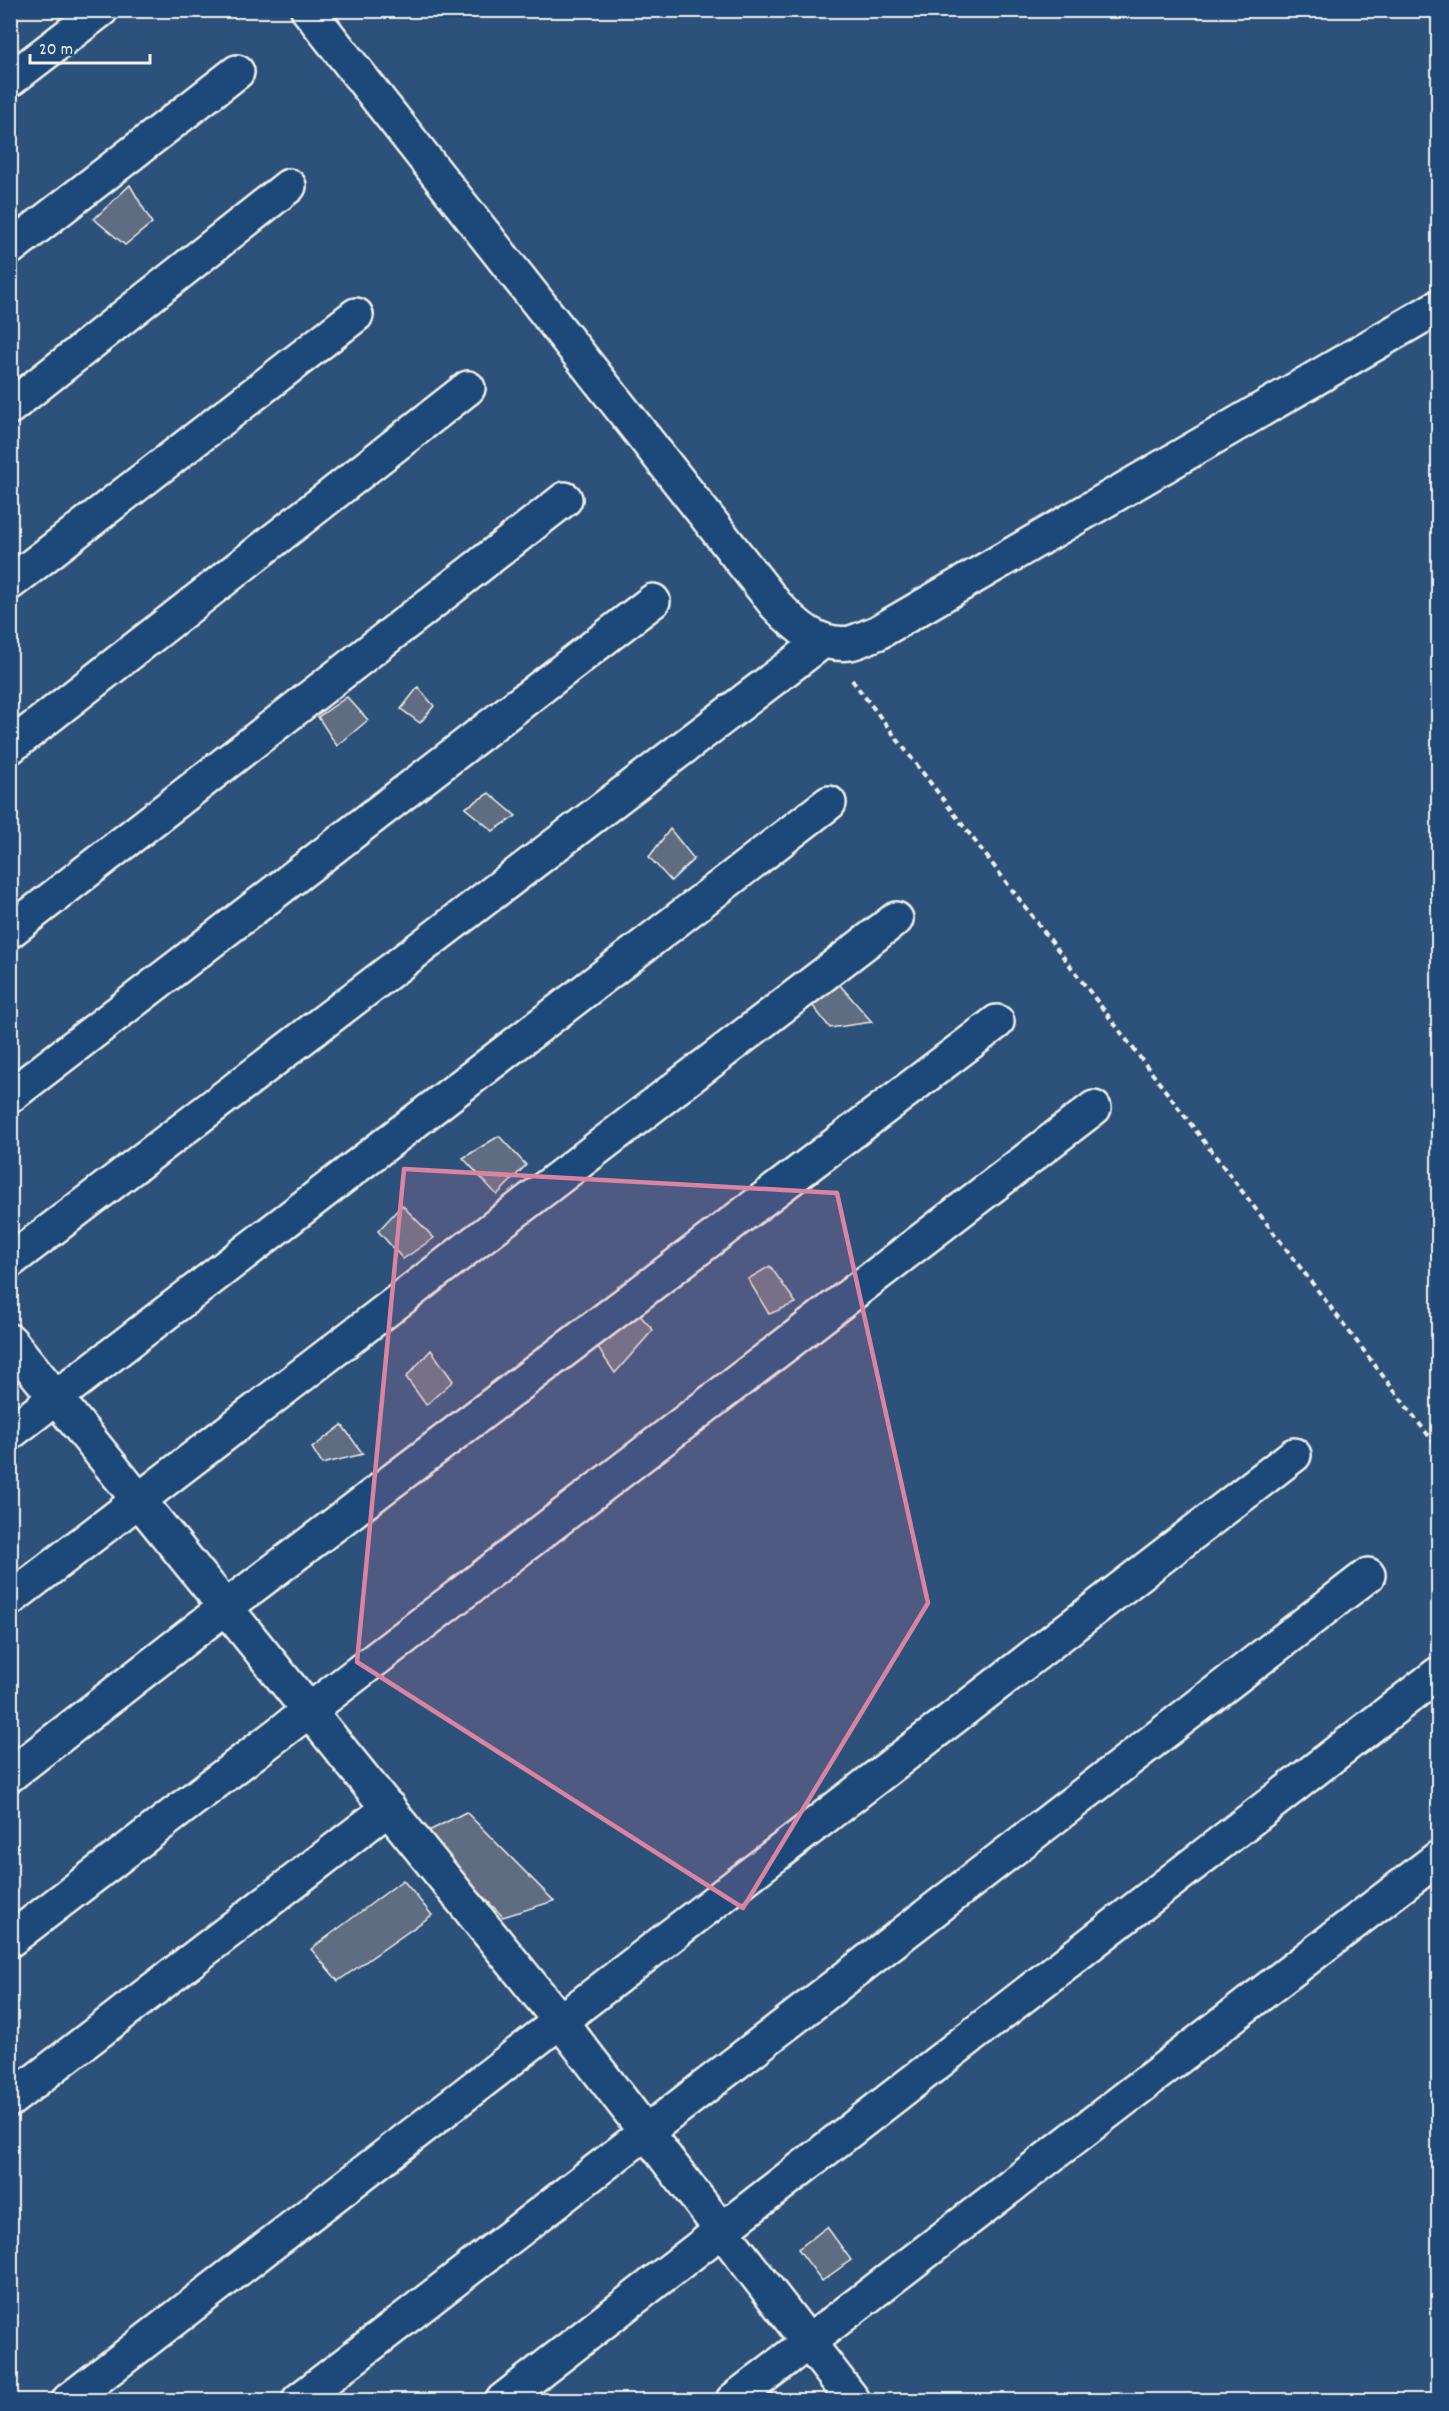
<svg xmlns="http://www.w3.org/2000/svg" width="1449" height="2411" font-family="Dekko,sans-serif">
<style>
.building{fill:#616c81;stroke:#f4f1e8;stroke-width:1.5}
.lines{fill:none;stroke-linecap:round;stroke-linejoin:round}
.minor-casing{stroke:#f4f1e8;stroke-width:38}
.major-casing{stroke:#f4f1e8;stroke-width:38}
.path{stroke:#f4f1e8;stroke-width:4;stroke-dasharray:6 4.5;stroke-linecap:butt}
.minor{stroke:#1f4a7a;stroke-width:33}
.major{stroke:#1f4a7a;stroke-width:33}
.marked{fill:#db84a2;fill-opacity:0.2;stroke:#db84a2;stroke-width:4.5;stroke-linejoin:round}
</style>
<rect width="100%" height="100%" fill="#2c517b"/>
<filter id="ink" filterUnits="userSpaceOnUse"><feTurbulence type="fractalNoise" baseFrequency=".0167" numOctaves="2"/><feDisplacementMap in="SourceGraphic" scale="12" xChannelSelector="R" yChannelSelector="G"/><feConvolveMatrix kernelMatrix="1 2 1 2 8 2 1 2 1" color-interpolation-filters="sRGB"/></filter>
<g filter="url(#ink)">
<g class="building">
<path d="M130,185L152,223L125,245L94,219Z"/>
<path d="M418,687L434,706L420,723L401,709Z"/>
<path d="M347,697L368,720L337,746L318,717Z"/>
<path d="M489,793L516,816L493,831L465,808Z"/>
<path d="M670,829L694,859L671,881L649,857Z"/>
<path d="M839,984L872,1022L830,1028L812,1005Z"/>
<path d="M499,1136L526,1165L497,1195L463,1158Z"/>
<path d="M402,1205L434,1238L403,1259L378,1231Z"/>
<path d="M770,1266L796,1303L769,1314L748,1279Z"/>
<path d="M636,1311L653,1330L615,1373L595,1344Z"/>
<path d="M431,1350L453,1381L426,1405L406,1377Z"/>
<path d="M342,1425L363,1454L322,1464L312,1448Z"/>
<path d="M466,1812L554,1901L503,1917L423,1834Z"/>
<path d="M403,1880L432,1915L338,1981L311,1949Z"/>
<path d="M827,2227L851,2260L822,2281L798,2249Z"/>
</g>
<g class="lines">
<g class="minor-casing">
<g id="minor">
<path d="M10,80L101,10"/>
<path d="M10,248L237,72"/>
<path d="M10,407L289,186"/>
<path d="M10,583L356,315"/>
<path d="M10,747L468,388"/>
<path d="M10,931L565,499"/>
<path d="M10,1096L653,601"/>
<path d="M10,1261L823,641"/>
<path d="M10,1341L560,2021L853,2400"/>
<path d="M10,1433L829,803"/>
<path d="M10,1599L896,919"/>
<path d="M10,1775L226,1607L997,1022"/>
<path d="M10,1940L1094,1108"/>
<path d="M10,2100L389,1808"/>
<path d="M69,2400L1294,1455"/>
<path d="M299,2400L1368,1575"/>
<path d="M503,2400L1438,1674"/>
<path d="M733,2400L1438,1858"/>
</g>
</g>
<g class="major-casing">
<path id="major" d="M308,10L776,605C796,626 818,647 850,643C859,641 868,636 877,633L1438,307"/>
</g>
<path class="path" d="M852,680L1438,1448"/>
<use href="#minor" class="minor"/>
<use href="#major" class="major"/>
</g>
</g>
<path class="marked" d="M404,1169L837,1193L928,1603L743,1908L357,1662Z"/>
<rect width="1449" height="2411" fill="none" stroke="#1f4a7a" stroke-width="36"/>
<rect x="18" y="18" width="1413" height="2375" fill="none" stroke="#f4f1e8" stroke-width="2" filter="url(#ink)"/>
<path d="M30 54v9h120v-9" fill="none" stroke="#f4f1e8" stroke-width="3"/>
<text x="39" y="54" font-size="18" fill="#f4f1e8" stroke="#1f4a7a" stroke-width="4.5" paint-order="stroke">20 m</text>
</svg>
